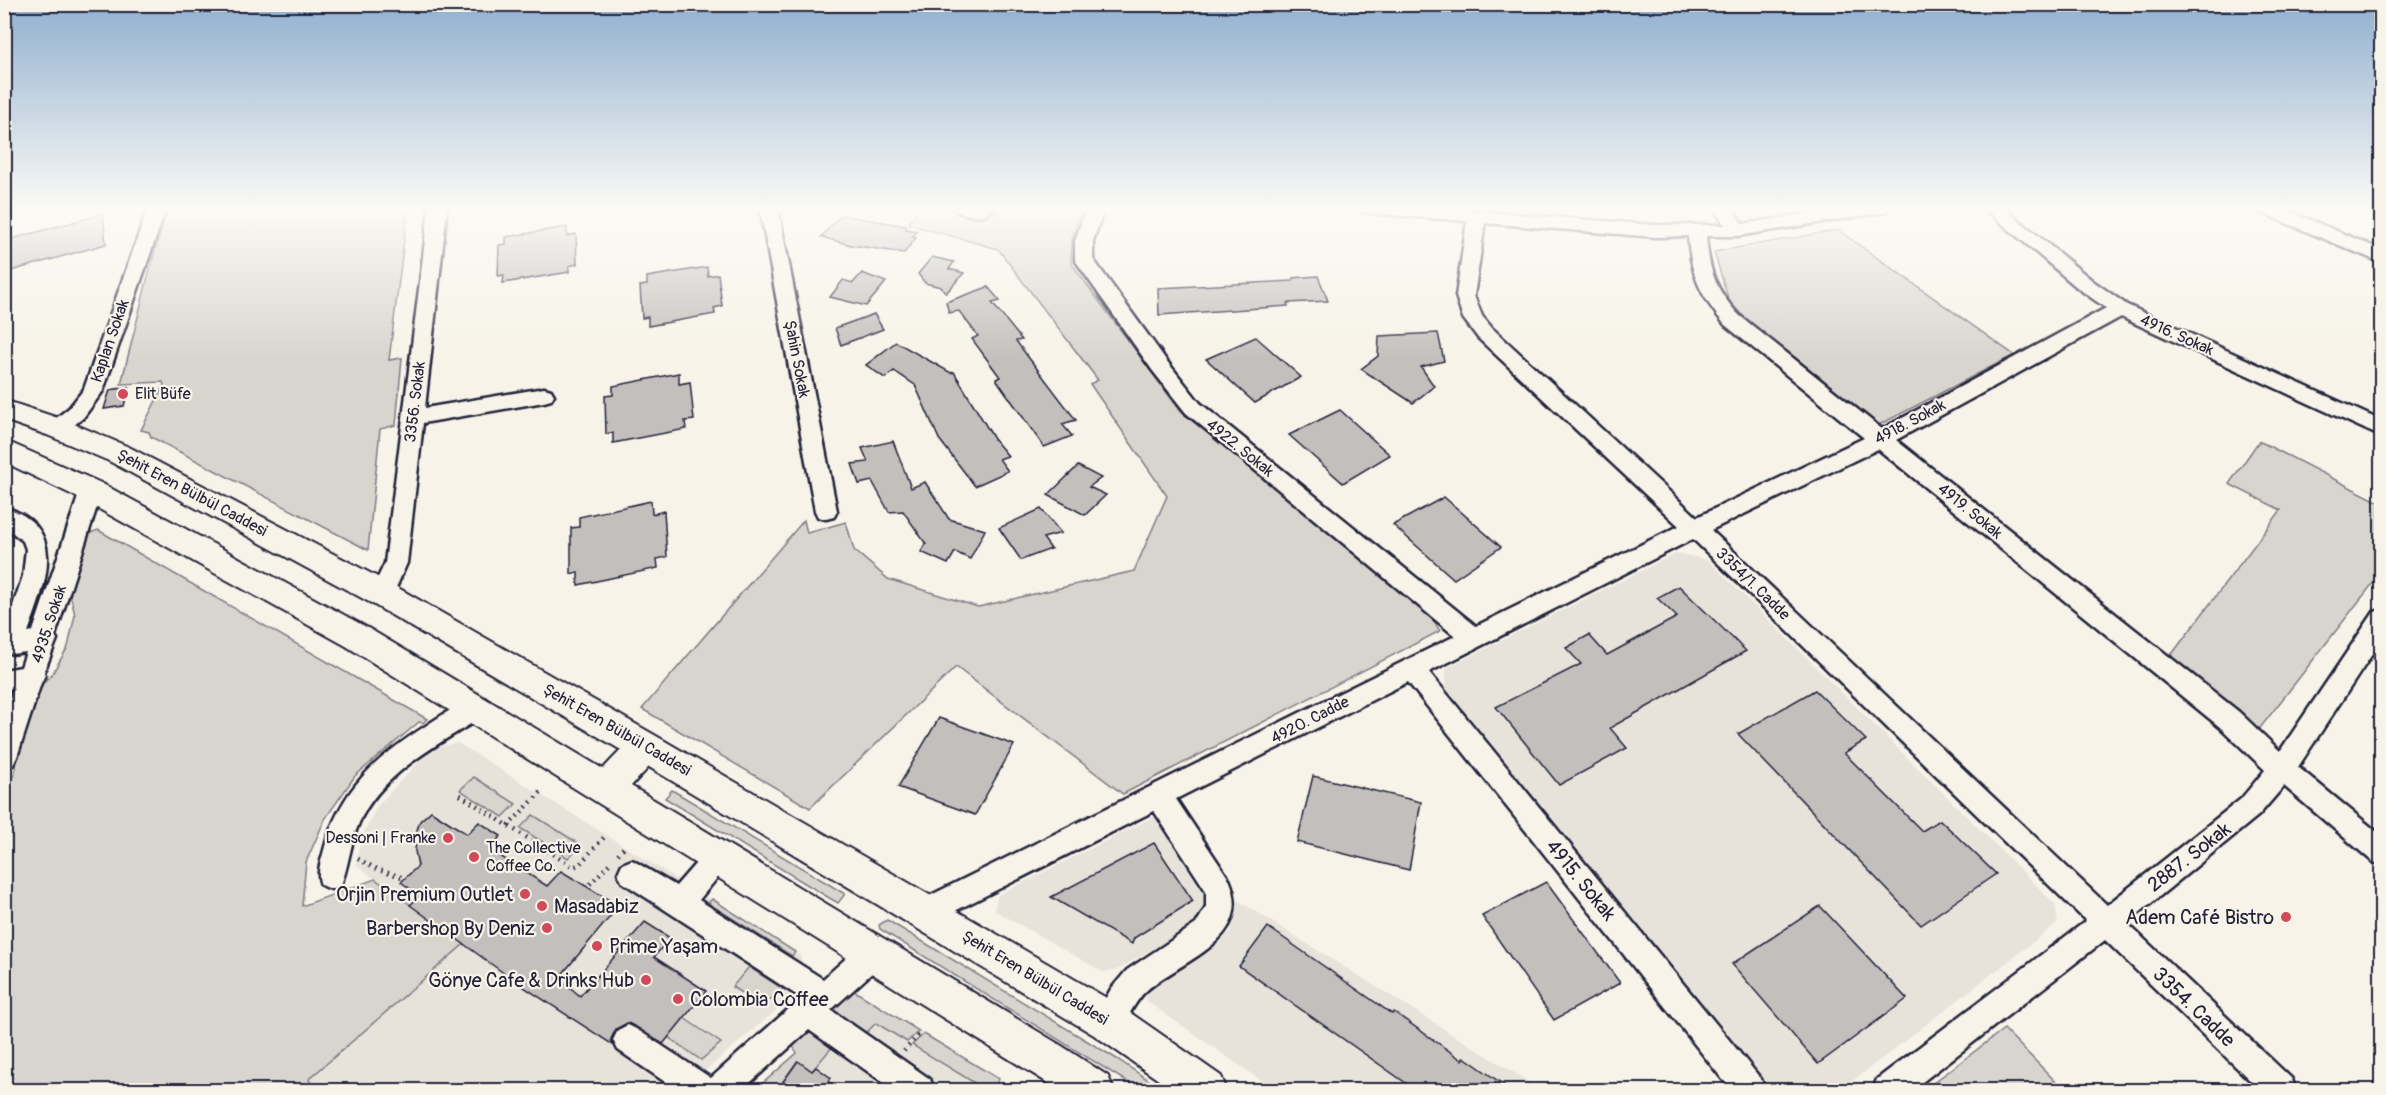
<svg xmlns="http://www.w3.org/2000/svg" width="2386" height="1095" font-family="Pangolin,sans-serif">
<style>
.built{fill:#e7e3db}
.green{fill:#d8d5cf;stroke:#7d7c85;stroke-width:1.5}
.building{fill:#c2bfbd;stroke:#22223b;stroke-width:1.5}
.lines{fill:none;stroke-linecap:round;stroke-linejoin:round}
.minor-casing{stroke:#22223b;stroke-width:5}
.major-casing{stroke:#22223b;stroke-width:4}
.path{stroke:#22223b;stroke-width:4.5;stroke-dasharray:1.5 5;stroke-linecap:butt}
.minor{fill:#f7f3e8;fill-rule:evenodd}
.major{fill:#f7f3e8;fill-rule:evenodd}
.poi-dot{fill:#d1495b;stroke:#f7f3e8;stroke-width:2}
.labels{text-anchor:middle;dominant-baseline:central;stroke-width:4.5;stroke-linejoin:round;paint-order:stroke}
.street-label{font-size:16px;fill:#22223b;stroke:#f7f3e8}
.poi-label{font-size:16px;fill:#22223b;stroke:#f7f3e8;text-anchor:start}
.near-street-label{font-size:20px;fill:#22223b;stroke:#f7f3e8}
.near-poi-label{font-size:20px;fill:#22223b;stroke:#f7f3e8;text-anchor:end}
</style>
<rect width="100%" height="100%" fill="#f7f3e8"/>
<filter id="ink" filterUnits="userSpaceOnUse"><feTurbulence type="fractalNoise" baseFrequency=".0167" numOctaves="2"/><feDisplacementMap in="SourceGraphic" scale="12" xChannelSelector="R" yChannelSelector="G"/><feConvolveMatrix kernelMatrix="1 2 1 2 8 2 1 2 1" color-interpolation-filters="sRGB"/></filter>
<g filter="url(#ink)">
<g class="built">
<path d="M1677,553L1708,560L2055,904L2058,923L1841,1090H1770L1446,691V668Z"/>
<path d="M458,743L801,956L802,981L796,993L683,1090H314L309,1079L464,944L356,865L360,841L377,806L432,748Z"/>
<path d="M1159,814L1211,894L1203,920L1119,969L1103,972L994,910L998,895Z"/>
<path d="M1237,900L1542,1090H1275L1145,1000L1154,981L1217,945L1231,931Z"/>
<path d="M853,990L1016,1090H755L797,1053L794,1049L795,1043Z"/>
</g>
<g class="green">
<path d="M168,208H408L389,360L402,358L396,425L380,429L368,550L151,437L149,432L141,430L164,385L163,382L121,384L153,257Z"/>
<path d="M919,208H934L988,217L998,208H1081L1072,239L1071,263L1181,412L1421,602L1440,631L1123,794L956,667L810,808L642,709L804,520L807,533L846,522L854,550L888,579L978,607L1134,571L1167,496L1090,384L1098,380L998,249L908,224Z"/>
<path d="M1838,230L2014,355L1879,425L1733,314L1714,252Z"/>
<path d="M2259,441L2381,503V573L2257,732L2169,658L2281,510L2229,484Z"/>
<path d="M98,530L427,719L423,723L419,722L355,776L325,819L306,862L302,906L375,879L464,944L309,1079L314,1090H5V810L34,693L52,674L68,647L75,615L71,598L63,599L85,535Z"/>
<path d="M474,777L516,804L503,817L460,790Z"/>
<path d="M672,790L845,894L838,903L826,896L665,798Z"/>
<path d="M533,815L581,845L568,858L520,828Z"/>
<path d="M712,899L795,952L792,956L708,903Z"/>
<path d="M887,920L1117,1059L1163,1090H1140L880,929L879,925Z"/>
<path d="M749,967L783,989L762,1006L732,987Z"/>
<path d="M853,990L919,1031L907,1042L876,1023L865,1034L829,1012Z"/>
<path d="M684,1018L721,1043L701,1060L668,1037Z"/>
<path d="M815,1025L837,1041L812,1071L797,1061L777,1090H755L797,1053L793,1046Z"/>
<path d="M2004,1029L2064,1090H1924Z"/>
<path d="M924,1034L999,1079L991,1090H986L912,1045Z"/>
</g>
<g class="building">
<path d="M103,214L106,244L4,273V241Z"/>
<path d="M841,215L906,226V229L917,231L912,237L916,238L904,253L851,245L821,237Z"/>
<path d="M567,227V236L576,234L577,264L569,266V272L503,283L504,275L498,276L499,245L506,244V237Z"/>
<path d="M932,257L954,262L949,269L964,273L946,293L941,287L925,283L918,274Z"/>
<path d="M707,267L708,276L718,274L722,306L714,308L715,314L648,326V317L642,318L640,286L647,285V277Z"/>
<path d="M862,273L886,282L866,306L830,297L843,280L853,283Z"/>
<path d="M1318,276L1328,301L1287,303L1288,306L1159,315L1158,288L1293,281V278Z"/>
<path d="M988,287L1000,301L992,303L1022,340L1016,341L1076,420L1062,424L1072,436L1044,447L996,379L1000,377L972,339L978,336L959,311L949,313L946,302Z"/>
<path d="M874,314L883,329L841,345L835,328Z"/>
<path d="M1438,333L1444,361L1421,367L1434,386L1413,403L1361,369L1378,356L1379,336Z"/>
<path d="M1256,337L1301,377L1255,403L1206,359Z"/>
<path d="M896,342L951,373L954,372L994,439L1008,456L999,459L1008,471L975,486L939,439L915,385L894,371L885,378L866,365Z"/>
<path d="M679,373V384L690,382L694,420L685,421L686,429L613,443V433L606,434L605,396L613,395V386Z"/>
<path d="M129,387L124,406L104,409L110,390Z"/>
<path d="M1340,410L1390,455L1343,483L1289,435Z"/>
<path d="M893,441L911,488L925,482L949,519L985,530L970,559L955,552L948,564L921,552L926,544L903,511L889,512L872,481L859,484L852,464L868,462L862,448Z"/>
<path d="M1078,466L1101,478L1089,487L1106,495L1085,515L1048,495Z"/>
<path d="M1444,497L1501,547L1454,579L1393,525Z"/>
<path d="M651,501L652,514L664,511L667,557L657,559L658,568L578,585V572L571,574V528L579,527V517Z"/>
<path d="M1041,509L1061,533L1043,538L1051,549L1021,560L999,528Z"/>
<path d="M1679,586L1746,651L1610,728L1627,748L1559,785L1496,707L1581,664L1566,648L1589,635L1607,655L1677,617L1657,598Z"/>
<path d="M1815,690L1866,740L1844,753L1922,831L1940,820L1996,874L1921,925L1738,734Z"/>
<path d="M939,718L1014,745L975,815L898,787Z"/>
<path d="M1313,776L1421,802L1409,870L1297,842Z"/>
<path d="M431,811L467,834L479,822L501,836L489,849L547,886L561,871L619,906L559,978L580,996L645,922L670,938L654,957L706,991L663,1044L627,1023L616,1029L611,1039L613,1045L516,982L410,905L420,896L401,882L418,866L415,851L417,830L420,821Z"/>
<path d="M1154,843L1193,901L1134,938L1132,944L1051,897Z"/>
<path d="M1546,882L1620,983L1554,1020L1482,916Z"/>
<path d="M1820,906L1907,999L1818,1064L1732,964Z"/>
<path d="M1268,927L1392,1014L1394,1012L1462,1060L1464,1057L1511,1090H1416L1239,966Z"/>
<path d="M798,1061L812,1071L816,1067L831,1078L829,1081L839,1090H777Z"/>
</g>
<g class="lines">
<g class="minor-casing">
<g id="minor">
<path d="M148,208H166L103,391L83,418L64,433L57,435L50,433L47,428L50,423L69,408L84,389Z"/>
<path d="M429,208H447L425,408L544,388L551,390L554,395L551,400L544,402L423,423L407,563L390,601L382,603L374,601L370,594L385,563Z"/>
<path d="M760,208H778L837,511L834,517L826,519L818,517L815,511Z"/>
<path d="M954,208H993C983,220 970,215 957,212Z"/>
<path d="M1086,208H1104L1093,241V259L1166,360L1200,403L1476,626L1679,526L1478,338L1463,318L1456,296L1467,221L1368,213L1362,212L1359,208H1437L1655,225H1725L1713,208H1731L1743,224L1843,208H1888L1885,212L1879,213L1738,236H1706C1709,271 1715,289 1739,315L1882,429L2106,308L2079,289L1984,208H2004L2093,281L2127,305L2382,421V437L2121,317L1896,440L2239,712L2280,751L2374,612L2382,610V639L2298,767L2382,836V865L2373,862L2284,786L2259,815L2127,923L2292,1079L2296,1090H2260L2105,940L1912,1090H1873L1877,1079L2086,921L1693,539L1429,672L1761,1079L1765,1090H1731L1408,682L1176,799L1229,879C1256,941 1180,960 1146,991C1131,1004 1127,1028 1108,1036L1098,1031L1093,1021L1111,989L1127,970L1196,924L1206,907V891L1154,811L935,921L925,925L915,921L911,912L915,903L1455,636L1186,413L1152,370L1075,260V241ZM1485,223L1655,237L1688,236C1691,275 1700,295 1725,325L1864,438L1697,517L1492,328L1482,316L1474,296ZM1878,449L2221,728L2265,770L2241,799L2107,905L1711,530Z"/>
<path d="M2257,208H2282L2382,250V263L2260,212Z"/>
<path d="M91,483L99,485L102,491L55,636L57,639L44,672L45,675L41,683L17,757L13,765L4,768V717L14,688L4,690V670L21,667L26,652L12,654L4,651V632L23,576L26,549L23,541L4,526V507C70,527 45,585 28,632L33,631L80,491L83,485Z"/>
<path d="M475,698L484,702L487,709L484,716C440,743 380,774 359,823C350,843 349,865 341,885L331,889L321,885C316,873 321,862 324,850C340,789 376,758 427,725C442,715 458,704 475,698Z"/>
<path d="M718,845L727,848L731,857L727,866L699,900L823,979L863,943L873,939L883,943L887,953L883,963L831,1010L930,1079L934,1090H894L809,1030L742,1090H677L618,1050L613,1040L618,1030L628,1025L638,1030L711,1078L801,998L622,882L618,873L622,864L632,860L676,886L709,848Z"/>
</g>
</g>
<g class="major-casing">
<path id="major" d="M4,400L67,421L129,447L393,585L658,737L1122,1007L1221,1076L1227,1090H1173L1094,1035L649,767L631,786L1062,1046L1108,1076L1114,1090H1059L346,646L81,499L4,462V440L101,483L368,628L603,769L621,750L371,603L109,461L47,435L4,420Z"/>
</g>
<g class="path">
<path d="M460,795L573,867L579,865L607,834"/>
<path d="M508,826L543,790"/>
<path d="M618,854L625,846"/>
<path d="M358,859L379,870L405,878"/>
<path d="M590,884L611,862"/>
<path d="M904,1051L921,1032"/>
<path d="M999,1090L1004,1083"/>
</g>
<use href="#minor" class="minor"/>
<use href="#major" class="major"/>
</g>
</g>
<linearGradient id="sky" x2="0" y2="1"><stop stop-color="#91b0d0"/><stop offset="0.58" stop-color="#fbfaf5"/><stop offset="1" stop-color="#fbfaf5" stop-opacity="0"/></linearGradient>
<rect width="2386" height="361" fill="url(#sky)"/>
<g class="poi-dot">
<circle cx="123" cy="394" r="6"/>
<circle cx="448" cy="838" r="6"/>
<circle cx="474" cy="857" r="6"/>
<circle cx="525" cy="894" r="6"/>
<circle cx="542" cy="906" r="6"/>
<circle cx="2286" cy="917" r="6"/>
<circle cx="547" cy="928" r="6"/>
<circle cx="597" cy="946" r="6"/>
<circle cx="646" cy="980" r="6"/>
<circle cx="678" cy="999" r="6"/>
</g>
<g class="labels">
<g class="street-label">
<text transform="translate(2177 335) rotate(24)">4916. Sokak</text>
<text transform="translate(110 341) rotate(-71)">Kaplan Sokak</text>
<text transform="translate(797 359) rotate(79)">Şahin Sokak</text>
<text transform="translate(415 402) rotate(-83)">3356. Sokak</text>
<text transform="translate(1910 422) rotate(-28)">4918. Sokak</text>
<text transform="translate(1240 448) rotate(39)">4922. Sokak</text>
<text transform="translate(192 493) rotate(28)">Şehit Eren Bülbül Caddesi</text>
<text transform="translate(1970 511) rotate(39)">4919. Sokak</text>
<text transform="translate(1753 584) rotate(44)">3354/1. Cadde</text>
<text transform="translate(49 624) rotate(-72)">4935. Sokak</text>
<text transform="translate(1310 720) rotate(-27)">4920. Cadde</text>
<text transform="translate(617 730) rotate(30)">Şehit Eren Bülbül Caddesi</text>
<text transform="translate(1035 978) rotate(31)">Şehit Eren Bülbül Caddesi</text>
</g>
<g class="poi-label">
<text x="135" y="394">Elit Büfe</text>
<text x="436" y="838" text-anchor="end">Dessoni | Franke</text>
<text x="486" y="848">The Collective<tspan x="486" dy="18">Coffee Co.</tspan></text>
</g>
<g class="near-street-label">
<text transform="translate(2189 857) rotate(-38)">2887. Sokak</text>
<text transform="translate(1581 880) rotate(51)">4915. Sokak</text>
<text transform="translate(2194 1007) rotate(44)">3354. Cadde</text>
</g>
<g class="near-poi-label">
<text x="513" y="894">Orjin Premium Outlet</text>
<text x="554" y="906" text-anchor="start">Masadabiz</text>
<text x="2274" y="917">Adem Café Bistro</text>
<text x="535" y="928">Barbershop By Deniz</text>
<text x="609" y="946" text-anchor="start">Prime Yaşam</text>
<text x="634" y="980">Gönye Cafe &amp; Drinks Hub</text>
<text x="690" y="999" text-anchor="start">Colombia Coffee</text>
</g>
</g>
<rect width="2386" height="1095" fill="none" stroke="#f7f3e8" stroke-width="24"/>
<rect x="12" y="12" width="2362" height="1071" fill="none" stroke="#22223b" stroke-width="2" filter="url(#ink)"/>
</svg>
